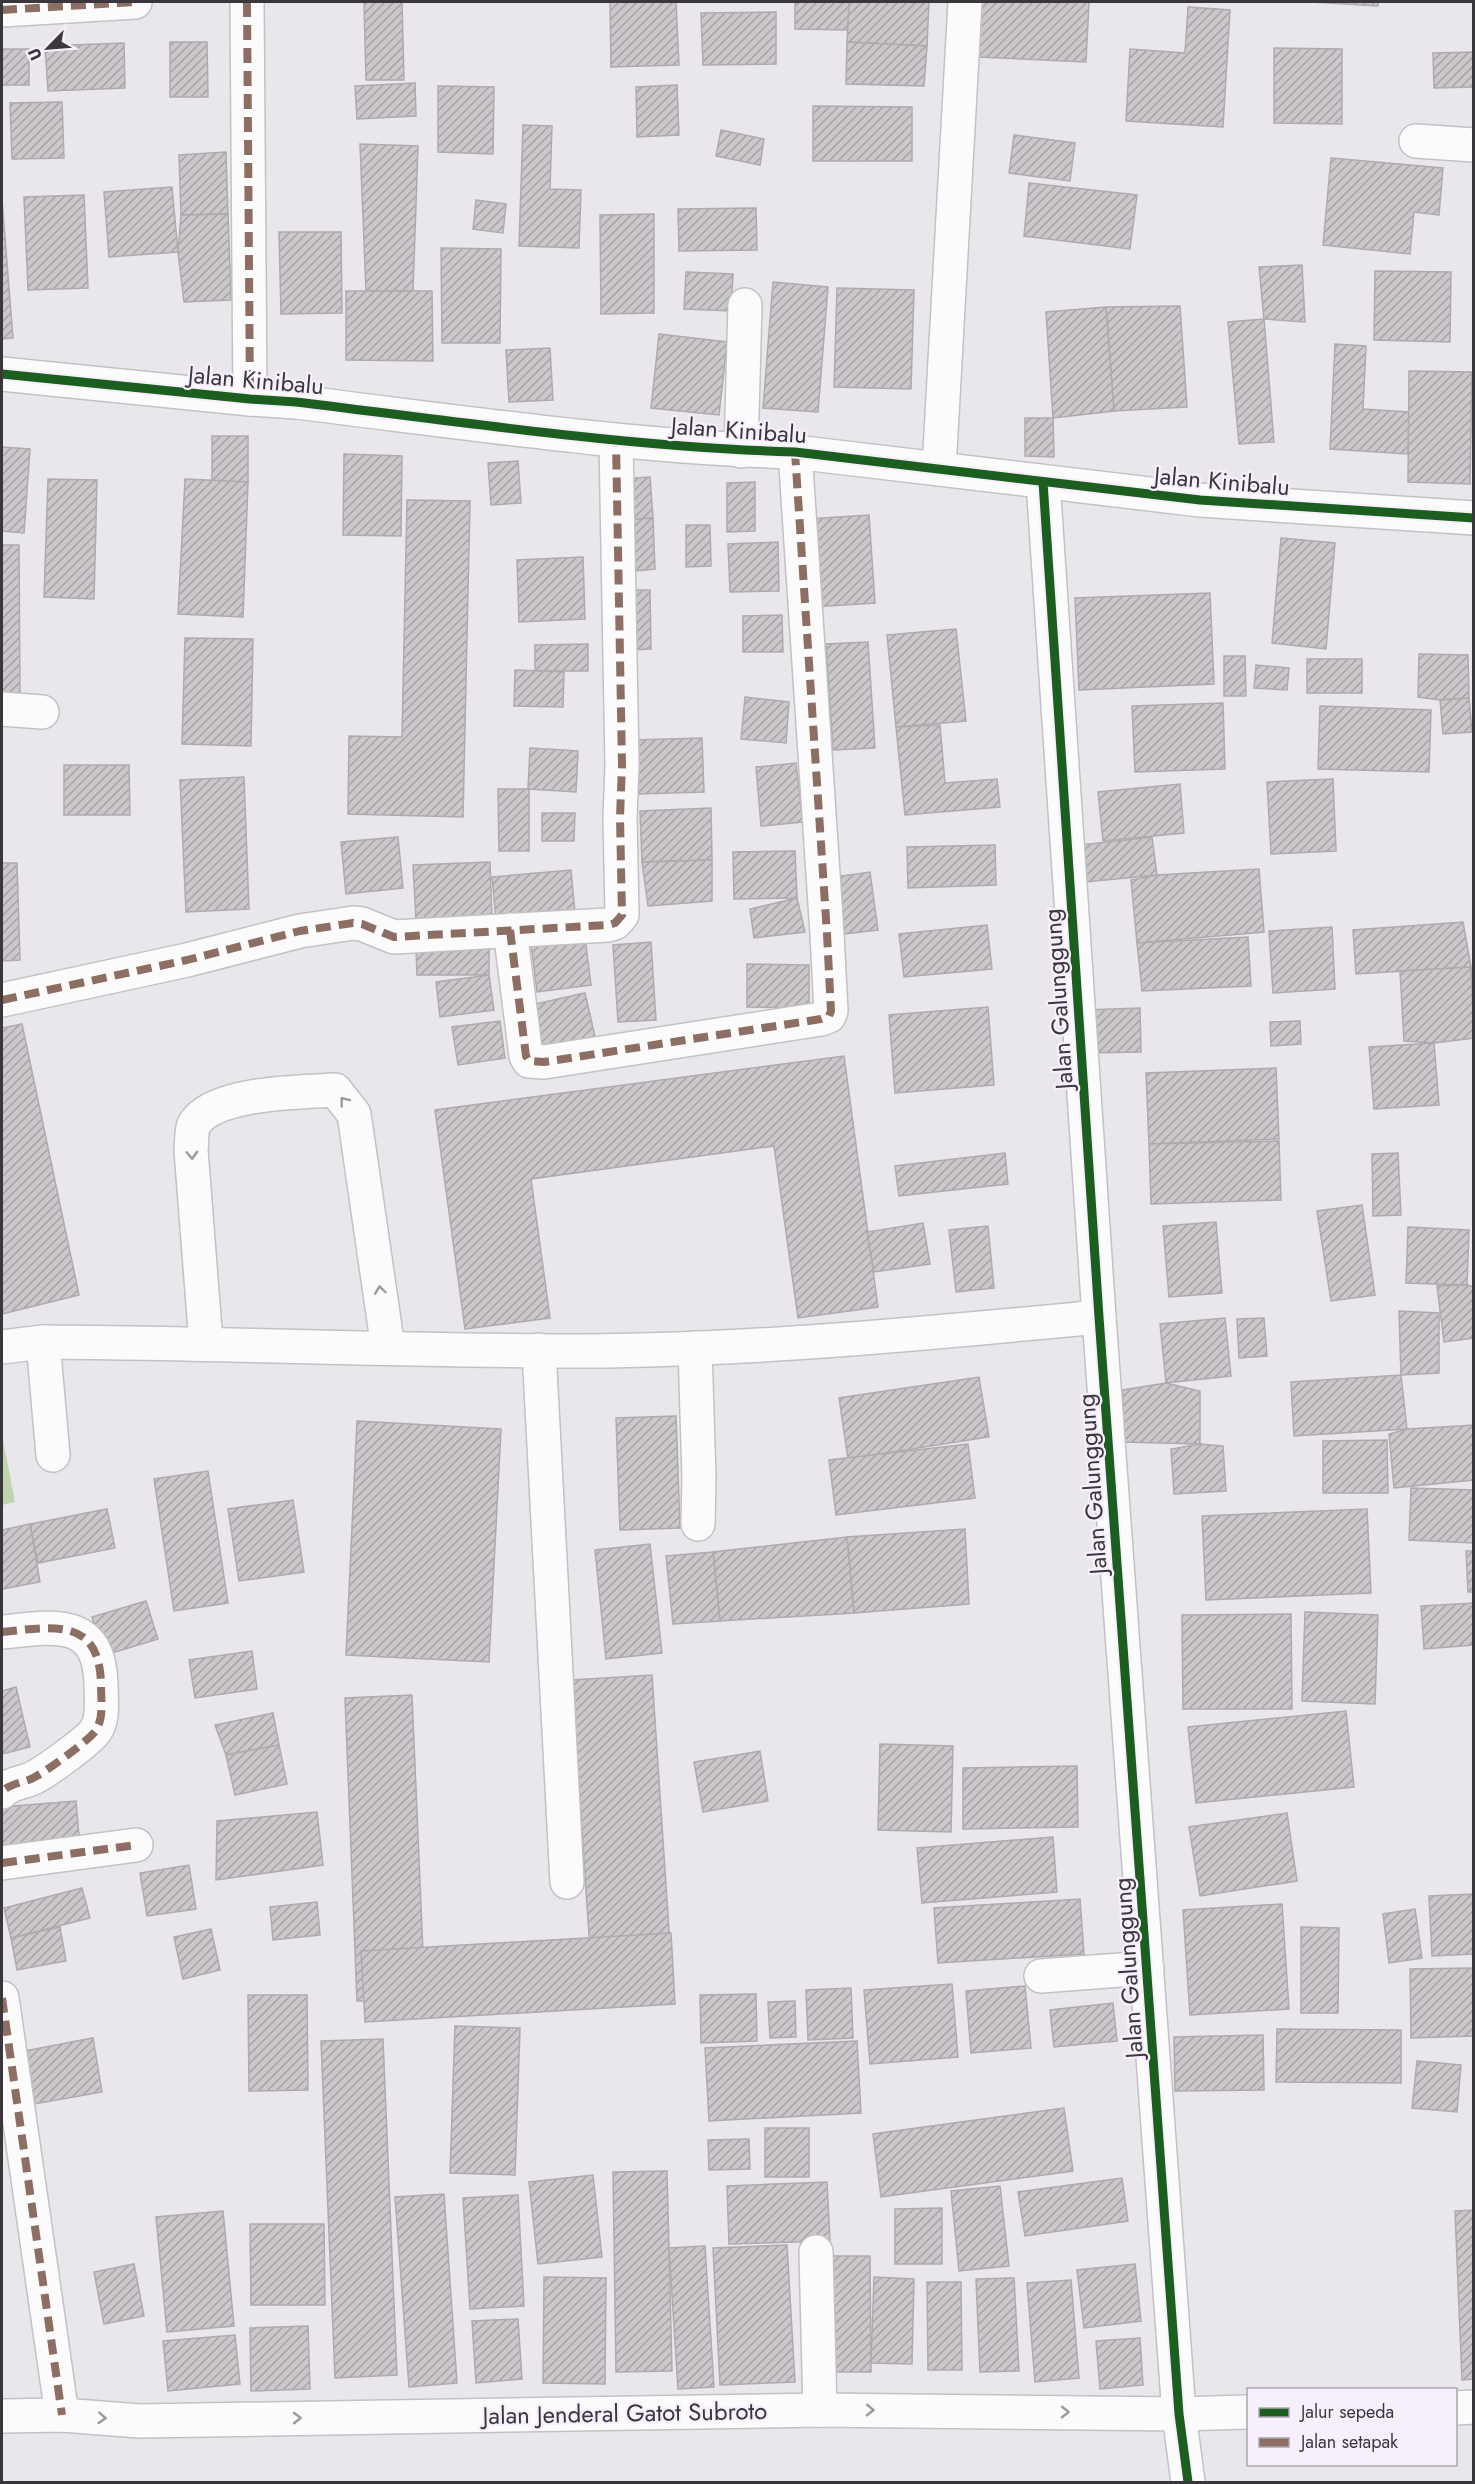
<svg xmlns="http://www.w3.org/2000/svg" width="1475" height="2484" font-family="Jost,sans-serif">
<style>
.pitch{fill:#c0d4ae}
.building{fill:url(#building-hatch);stroke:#aeaaae;stroke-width:1.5}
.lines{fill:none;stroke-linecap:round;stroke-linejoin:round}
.minor-casing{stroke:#c4c1c6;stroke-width:36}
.secondary-casing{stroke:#c4c1c6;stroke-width:36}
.minor{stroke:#fcfbfc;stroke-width:33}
.secondary{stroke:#fcfbfc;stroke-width:33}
.quiet{stroke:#8d6e63;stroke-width:8;stroke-dasharray:15 8;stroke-linecap:butt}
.cycleway-casing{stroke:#f7f0fc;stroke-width:13}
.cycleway{stroke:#1b5e20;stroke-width:9}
.oneway{stroke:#9b999c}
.labels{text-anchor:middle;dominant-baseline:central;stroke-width:4.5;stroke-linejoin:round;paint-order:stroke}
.street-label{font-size:24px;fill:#3a373c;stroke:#f7f0fc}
</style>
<defs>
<pattern id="building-hatch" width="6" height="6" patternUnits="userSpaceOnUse" patternTransform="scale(1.5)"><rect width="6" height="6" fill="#cbc7ca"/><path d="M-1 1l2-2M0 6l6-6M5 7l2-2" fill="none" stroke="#a6a2a5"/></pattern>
</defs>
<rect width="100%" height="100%" fill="#e9e6ec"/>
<path class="pitch" d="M2,1435L15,1502L2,1505Z"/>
<g class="building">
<path d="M364,2H402L404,80H366Z"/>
<path d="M610,2H676L679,65L611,67Z"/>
<path d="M795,2H849L848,30L795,29Z"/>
<path d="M849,2H929L927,46L847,42Z"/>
<path d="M981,2H1089L1086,62L978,57Z"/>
<path d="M1311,2H1378V6Z"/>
<path d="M1188,7L1230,10L1223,127L1126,121L1130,49L1185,53Z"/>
<path d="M776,12V64L703,65L701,13Z"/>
<path d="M170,42H207L208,97H170Z"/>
<path d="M847,42L927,46L924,86L846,84Z"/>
<path d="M124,43L125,88L48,91L45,46Z"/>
<path d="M1274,48L1342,49V124L1274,123Z"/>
<rect x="2" y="49" width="27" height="36"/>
<path d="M1474,52V87L1434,88L1433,53Z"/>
<path d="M415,83L416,116L357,119L355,86Z"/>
<path d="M677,85L679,135L637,137L636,87Z"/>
<path d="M438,86L494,87L493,154L438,152Z"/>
<path d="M62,102L64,158L12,159L10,103Z"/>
<path d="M813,106L912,107V161H813Z"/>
<path d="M523,125L552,126L550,189L581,190L579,248L519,246Z"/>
<path d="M721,130L764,139L760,165L716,156Z"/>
<path d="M1014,135L1075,143L1070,181L1009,173Z"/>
<path d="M360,144L418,146L413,291H366Z"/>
<path d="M226,152L228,214L181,215L179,155Z"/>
<path d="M1331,158L1443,168L1439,215L1414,212L1410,254L1323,245Z"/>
<path d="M1029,183L1137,195L1130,249L1024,236Z"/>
<path d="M172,187L178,252L109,257L104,192Z"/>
<path d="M84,195L88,288L28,290L24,197Z"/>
<path d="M2,200L13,338L2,339Z"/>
<path d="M476,200L506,204L503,233L473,229Z"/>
<path d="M756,208L757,250L679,251L678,209Z"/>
<path d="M228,214L231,300L184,302L178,252L181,215Z"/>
<path d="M654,214V313L601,314L600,215Z"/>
<path d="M279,232H341L342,313L281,314Z"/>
<path d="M441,248L501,249L500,343H442Z"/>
<path d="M1302,265L1305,322L1264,319L1259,267Z"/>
<path d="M1375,271L1451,272L1450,342L1374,340Z"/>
<path d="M686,272L733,274L731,311L684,309Z"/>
<path d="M773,282L828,287L818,412L763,408Z"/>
<path d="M837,288L914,290L911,389L834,387Z"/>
<path d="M346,291H432L433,361L346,360Z"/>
<path d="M1180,306L1187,407L1114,411L1106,307Z"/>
<path d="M1106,307L1114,411L1053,418L1046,312Z"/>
<path d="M1264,319L1274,442L1239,444L1228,322Z"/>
<path d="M659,334L727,342L719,415L651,408Z"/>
<path d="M1335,344L1366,346L1363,409L1409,412L1408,454L1330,449Z"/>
<path d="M550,348L553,400L509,402L506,350Z"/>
<path d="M1409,371L1472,372L1470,484L1408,482Z"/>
<path d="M1025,418H1053L1054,457L1025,456Z"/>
<rect x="212" y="436" width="36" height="46"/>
<path d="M2,447L30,449L24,533L2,531Z"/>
<path d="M344,454L402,456L401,536L343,535Z"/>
<path d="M518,461L521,503L491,505L488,463Z"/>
<path d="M650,477L653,518L623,520L620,479Z"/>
<path d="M48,479L97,480L94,599L44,597Z"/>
<path d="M185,479L248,482L243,617L178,614Z"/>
<path d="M755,482V531L727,532V483Z"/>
<path d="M407,500L470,501L463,817L348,814L349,736L402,737Z"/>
<path d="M869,515L875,603L813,607L808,519Z"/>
<path d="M653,518L655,569L625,572L623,520Z"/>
<path d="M686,525H710L711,566L686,567Z"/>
<path d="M1281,538L1335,543L1326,649L1272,643Z"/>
<path d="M778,542L779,591L730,592L728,544Z"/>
<path d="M2,545H19L20,697L2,698Z"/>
<path d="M583,557L585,619L519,622L517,560Z"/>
<path d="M626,590H650L651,649L628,650Z"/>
<path d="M1210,593L1214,684L1079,690L1075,598Z"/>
<path d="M782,615L783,652H743V616Z"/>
<path d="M956,629L966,721L896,727L887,635Z"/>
<path d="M185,638L253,639L251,746L182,744Z"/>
<path d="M868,642L875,748L833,750L826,644Z"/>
<path d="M588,644V671H535V645Z"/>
<path d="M1419,654L1468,655L1469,698L1440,700L1418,697Z"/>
<path d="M1224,656H1245L1246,696H1224Z"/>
<rect x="1307" y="659" width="55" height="34"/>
<path d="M1256,665L1289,668L1287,690L1254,688Z"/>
<path d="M515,670L564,672L563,707L514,706Z"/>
<path d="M745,697L789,702L786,743L741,739Z"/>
<path d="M1469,698L1472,732L1443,734L1440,700Z"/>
<path d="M1223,703L1225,769L1135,772L1132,706Z"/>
<path d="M1320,706L1431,710L1429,772L1318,769Z"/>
<path d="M940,725L945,783L997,779L1000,807L905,815L896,727Z"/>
<path d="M702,738L704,792L636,794L634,740Z"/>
<path d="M530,748L578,751L576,792L528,789Z"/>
<path d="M796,763L803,822L761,826L756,767Z"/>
<path d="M64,765H129L130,815H64Z"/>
<path d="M244,777L249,909L186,912L180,780Z"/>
<path d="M1333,779L1336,851L1271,854L1267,782Z"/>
<path d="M1180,784L1184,833L1103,841L1098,792Z"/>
<path d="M498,789H529V851H499Z"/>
<path d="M711,808L712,860L642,862L640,811Z"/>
<path d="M542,813H575L574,841H542Z"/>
<path d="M398,837L403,888L346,894L341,842Z"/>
<path d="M1152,837L1157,875L1085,882L1081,845Z"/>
<path d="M995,845L996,885L908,888L907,847Z"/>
<path d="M795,851L797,898L734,899L733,852Z"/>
<path d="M712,860V901L648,906L642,862Z"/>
<path d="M490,862L492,918L416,921L413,865Z"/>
<path d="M2,863H17L20,960L2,961Z"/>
<path d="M1259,869L1264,932L1137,943L1131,880L1157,875Z"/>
<path d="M571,870L575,913L496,920L492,877Z"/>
<path d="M870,872L878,930L836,935L828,878Z"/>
<path d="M797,898L805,932L754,938L750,909Z"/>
<path d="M1463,922L1471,967L1356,974L1353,930Z"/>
<path d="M987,925L992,969L904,977L899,934Z"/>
<path d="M1332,927L1335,989L1273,993L1269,931Z"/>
<path d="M1248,937L1251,986L1142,991L1137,943Z"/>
<path d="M585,938L591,985L537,992L531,944Z"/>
<path d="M651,942L656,1020L618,1022L613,945Z"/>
<path d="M416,949H489V975H417Z"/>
<path d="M747,964L809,965V1008L747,1007Z"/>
<path d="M1471,967L1474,1038L1434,1043L1404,1041L1400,971Z"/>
<path d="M489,975L494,1010L440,1017L436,982Z"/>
<path d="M585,993L596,1041L534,1056L522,1007Z"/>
<path d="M988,1007L994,1085L895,1093L889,1015Z"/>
<path d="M1140,1008L1141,1052L1088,1053L1086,1010Z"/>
<path d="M500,1021L505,1058L458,1065L452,1027Z"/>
<path d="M1300,1021L1301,1044L1271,1046L1270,1022Z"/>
<path d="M22,1024L79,1295L2,1314V1028Z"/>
<path d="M1434,1043L1439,1105L1374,1109L1369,1047Z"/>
<path d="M844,1056L878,1307L798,1318L774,1146L531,1179L550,1318L465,1329L435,1110Z"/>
<path d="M1276,1068L1279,1139L1149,1144L1146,1073Z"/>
<path d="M1279,1141L1281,1200L1151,1204L1149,1144Z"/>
<path d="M1005,1153L1008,1184L899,1196L895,1166Z"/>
<path d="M1398,1153L1401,1215L1373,1216L1372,1154Z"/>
<path d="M1362,1205L1375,1295L1331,1301L1317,1211Z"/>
<path d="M1216,1222L1222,1293L1169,1297L1163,1226Z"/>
<path d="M923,1223L930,1264L874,1272L867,1232Z"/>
<path d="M988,1226L994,1288L956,1292L949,1230Z"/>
<path d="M1408,1227L1469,1230L1467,1285L1406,1283Z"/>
<path d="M1467,1285L1474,1287V1338L1444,1342L1437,1286Z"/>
<path d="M1399,1311L1439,1313V1373L1401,1375Z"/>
<path d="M1225,1318L1231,1376L1166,1383L1160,1324Z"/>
<path d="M1264,1318L1267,1356L1239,1358L1237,1319Z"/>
<path d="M1401,1375L1407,1429L1294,1436L1291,1382Z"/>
<path d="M979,1377L989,1437L848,1459L839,1398Z"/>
<path d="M1166,1383L1200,1391V1444L1122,1442L1123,1390Z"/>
<path d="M676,1416L680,1528L620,1530L616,1418Z"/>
<path d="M357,1421L501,1429L489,1662L346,1655Z"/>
<path d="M1474,1425V1480L1394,1488L1389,1434L1407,1429Z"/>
<path d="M1387,1440L1388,1493H1323V1441Z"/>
<path d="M968,1444L975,1498L836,1515L829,1460Z"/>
<path d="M1200,1444L1223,1446L1226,1491L1174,1494L1171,1449Z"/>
<path d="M208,1471L228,1603L174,1611L154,1479Z"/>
<path d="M1411,1488L1474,1490V1543L1409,1540Z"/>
<path d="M293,1500L304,1572L239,1581L228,1509Z"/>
<path d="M107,1509L115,1548L38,1563L30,1524Z"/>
<path d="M1367,1509L1371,1593L1206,1600L1202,1516Z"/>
<path d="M30,1524L40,1582L2,1589V1530Z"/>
<path d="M965,1529L969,1604L854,1613L847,1537Z"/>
<path d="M847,1537L854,1613L720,1621L713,1552Z"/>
<path d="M650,1544L662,1653L606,1659L595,1550Z"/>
<path d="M1466,1551H1474V1592H1468Z"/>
<path d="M713,1552L720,1621L673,1624L666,1556Z"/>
<path d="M146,1601L158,1639L105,1655L92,1617Z"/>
<path d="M1474,1603V1645L1424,1649L1421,1606Z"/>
<path d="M1305,1612L1378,1615L1375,1704L1302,1701Z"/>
<path d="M1291,1614L1292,1709H1183L1182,1615Z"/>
<path d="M252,1651L257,1689L195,1698L189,1660Z"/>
<path d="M652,1675L673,1990L593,1995L572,1680Z"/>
<path d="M16,1687L30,1747L2,1754V1691Z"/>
<path d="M412,1695L425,1999L357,2001L345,1698Z"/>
<path d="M1346,1711L1354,1787L1196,1803L1188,1727Z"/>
<path d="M273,1713L279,1745L226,1755L215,1725Z"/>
<path d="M880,1744L953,1746L951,1832L878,1830Z"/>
<path d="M279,1745L287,1784L235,1795L226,1755Z"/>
<path d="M760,1751L768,1801L703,1812L694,1762Z"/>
<path d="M1077,1766L1078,1827L963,1829V1768Z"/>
<path d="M76,1801L80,1847L3,1855L2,1807Z"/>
<path d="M317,1812L323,1865L216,1880L217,1821Z"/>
<path d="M1287,1813L1297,1881L1200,1896L1189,1827Z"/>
<path d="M1053,1837L1057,1892L922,1903L917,1848Z"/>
<path d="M189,1865L196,1909L147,1916L140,1873Z"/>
<path d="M82,1888L90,1918L11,1938L4,1908Z"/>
<path d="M1474,1894V1954L1432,1956L1429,1896Z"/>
<path d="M1080,1899L1084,1954L938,1963L934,1908Z"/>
<path d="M317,1902L320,1935L273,1940L270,1907Z"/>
<path d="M1282,1904L1289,2009L1190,2015L1183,1910Z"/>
<path d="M1415,1909L1422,1958L1389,1963L1383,1914Z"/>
<path d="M60,1927L66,1961L17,1970L11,1938Z"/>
<path d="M1301,1927L1339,1928L1338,2013H1301Z"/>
<path d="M211,1929L220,1970L183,1979L174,1937Z"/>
<path d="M671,1933L675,2004L365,2022L361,1951Z"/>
<path d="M1474,1968V2036L1411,2038L1410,1969Z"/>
<path d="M952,1984L958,2057L870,2064L864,1990Z"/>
<path d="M1025,1986L1031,2048L971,2053L966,1991Z"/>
<path d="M851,1988L853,2038L808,2040L806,1990Z"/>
<path d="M756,1994L757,2041L701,2043L700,1995Z"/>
<path d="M248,1995H307L308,2090L249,2091Z"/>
<path d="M795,2001L796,2037L770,2038L768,2002Z"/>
<path d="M1113,2003L1117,2041L1054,2047L1050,2010Z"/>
<path d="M455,2026L520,2028L515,2175L450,2173Z"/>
<path d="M1277,2029L1401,2030V2083L1276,2082Z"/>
<path d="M1263,2035L1264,2090L1175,2091L1174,2037Z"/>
<path d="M93,2038L102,2092L29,2105L19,2052Z"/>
<path d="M383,2039L397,2375L335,2378L321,2041Z"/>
<path d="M857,2041L861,2113L709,2121L705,2048Z"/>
<path d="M1473,2047H1474L1473,2115Z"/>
<path d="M1417,2061L1461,2065L1457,2112L1412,2108Z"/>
<path d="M1064,2108L1073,2171L881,2197L873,2134Z"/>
<rect x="765" y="2128" width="44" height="49"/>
<path d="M749,2139L750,2169L709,2170L708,2140Z"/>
<path d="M667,2171L672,2371L616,2372L613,2172Z"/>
<path d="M593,2175L602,2257L538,2264L529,2182Z"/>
<path d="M1122,2178L1128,2221L1025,2236L1018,2192Z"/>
<path d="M827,2182L830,2241L729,2244L727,2186Z"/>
<path d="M1000,2186L1009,2266L959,2271L951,2191Z"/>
<path d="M444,2194L457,2383L409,2387L395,2197Z"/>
<path d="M518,2195L524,2306L470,2309L463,2198Z"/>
<path d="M942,2208V2264H895V2209Z"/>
<path d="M1474,2210V2379L1462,2380L1455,2211Z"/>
<path d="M223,2211L234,2326L167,2332L156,2217Z"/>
<path d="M250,2224H324L325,2305H251Z"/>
<path d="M787,2245L795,2382L720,2385L713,2248Z"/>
<path d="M705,2246L714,2387L678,2389L669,2248Z"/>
<path d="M826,2256H870L871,2372H827Z"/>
<path d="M134,2264L144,2316L104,2324L94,2272Z"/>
<path d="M1135,2264L1141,2321L1084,2328L1077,2270Z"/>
<path d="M544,2277L606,2278L605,2384L543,2383Z"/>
<path d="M874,2277L914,2279L912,2364L871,2363Z"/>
<path d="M1014,2278L1019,2371L980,2372L976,2279Z"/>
<path d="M1071,2280L1079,2378L1035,2382L1027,2283Z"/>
<path d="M927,2282H961L962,2370H928Z"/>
<path d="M518,2319L522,2379L476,2383L472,2321Z"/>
<path d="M308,2326L310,2389L251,2391L250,2328Z"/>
<path d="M235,2335L240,2384L168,2391L163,2341Z"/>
<path d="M1140,2338L1143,2385L1100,2389L1096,2341Z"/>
</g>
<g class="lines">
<g class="minor-casing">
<g id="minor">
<path d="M247,2L250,399"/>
<path d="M2,10L135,2"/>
<path d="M1416,141L1474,145"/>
<path d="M2,374L250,399L296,402C462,422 628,447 795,452L1200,500L1474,518"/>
<path d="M741,451L745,305"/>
<path d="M939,469L965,2"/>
<path d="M1043,482L1099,1317L1179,2414L1188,2482"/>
<path d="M2,709L42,712"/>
<path d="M510,930L526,1056L529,1061L544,1062L821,1019L829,1016L831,1011L827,934L795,452"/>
<path d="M2,1000L187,960L300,931L353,923L362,924L394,937L608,925L615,923L622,915L620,817L622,765L616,441"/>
<path d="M43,1342L53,1455"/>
<path d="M206,1343L191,1150C192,1142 191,1129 195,1123C215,1092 301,1092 335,1090L354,1114L388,1348"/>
<path d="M2,1347L43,1342C224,1343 405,1351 585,1351C757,1350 929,1333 1099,1317"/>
<path d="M695,1348L699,1478L698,1524"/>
<path d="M539,1350L567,1882"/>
<path d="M2,1632C52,1627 100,1616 101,1685C101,1699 104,1718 96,1730C90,1740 43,1774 31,1779C21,1783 9,1784 2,1792"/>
<path d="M2,1863L136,1845"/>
<path d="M1041,1976L1147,1968"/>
<path d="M2,1998L62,2415"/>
<path d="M816,2252L820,2410"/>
</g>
</g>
<g class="secondary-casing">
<g id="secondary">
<path d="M1456,2408L1474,2407"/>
<path d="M2,2416L62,2415L140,2421L820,2410L1179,2414L1248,2412"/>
</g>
</g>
<use href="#minor" class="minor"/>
<use href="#secondary" class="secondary"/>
<g class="quiet">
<path d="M247,2L250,399"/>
<path d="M2,10L135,2"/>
<path d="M510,930L526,1056L529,1061L544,1062L821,1019L829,1016L831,1011L827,934L795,452"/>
<path d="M2,1000L187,960L300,931L353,923L362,924L394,937L608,925L615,923L622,915L620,817L622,765L616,441"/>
<path d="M2,1632C52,1627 100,1616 101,1685C101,1699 104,1718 96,1730C90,1740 43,1774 31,1779C21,1783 9,1784 2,1792"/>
<path d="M2,1863L136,1845"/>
<path d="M2,1998L62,2415"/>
</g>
<g class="cycleway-casing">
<g id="cycleway">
<path d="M2,374L250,399L296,402C462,422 628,447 795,452L1200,500L1474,518"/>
<path d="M1043,482L1099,1317L1179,2414L1188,2482"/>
</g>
</g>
<use href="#cycleway" class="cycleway"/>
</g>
<defs><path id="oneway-chevron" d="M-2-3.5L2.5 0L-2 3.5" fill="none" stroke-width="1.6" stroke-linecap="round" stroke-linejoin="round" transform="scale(1.5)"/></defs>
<g class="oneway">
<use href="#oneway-chevron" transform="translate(344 1101) rotate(-128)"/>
<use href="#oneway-chevron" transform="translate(192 1155) rotate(88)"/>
<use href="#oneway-chevron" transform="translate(380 1290) rotate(-98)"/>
<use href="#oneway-chevron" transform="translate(870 2410) rotate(1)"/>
<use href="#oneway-chevron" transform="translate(1065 2412) rotate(1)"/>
<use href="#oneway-chevron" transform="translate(102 2418) rotate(4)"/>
<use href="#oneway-chevron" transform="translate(297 2418) rotate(-1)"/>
</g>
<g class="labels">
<g class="street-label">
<text transform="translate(256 380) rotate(5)">Jalan Kinibalu</text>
<text transform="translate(739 430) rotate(4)">Jalan Kinibalu</text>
<text transform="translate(1222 481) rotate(5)">Jalan Kinibalu</text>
<text transform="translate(1058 999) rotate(-94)">Jalan Galunggung</text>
<text transform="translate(1092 1484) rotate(-94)">Jalan Galunggung</text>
<text transform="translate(1128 1968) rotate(-94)">Jalan Galunggung</text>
<text transform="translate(625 2413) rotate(-1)">Jalan Jenderal Gatot Subroto</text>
</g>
</g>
<rect width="1475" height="2484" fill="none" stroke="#3a373c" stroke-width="6"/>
<rect x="1247" y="2388" width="210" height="78" fill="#f7f0fc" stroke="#aba6af" stroke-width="1.5"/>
<rect x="1259" y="2408" width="30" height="9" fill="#1b5e20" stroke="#aba6af" stroke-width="1.5"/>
<text x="1301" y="2418" font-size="18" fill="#3a373c">Jalur sepeda</text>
<rect x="1259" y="2438" width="30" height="9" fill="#8d6e63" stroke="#aba6af" stroke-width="1.5"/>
<text x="1301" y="2448" font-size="18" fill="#3a373c">Jalan setapak</text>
<g transform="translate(48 48) rotate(245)" stroke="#f7f0fc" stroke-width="4.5" paint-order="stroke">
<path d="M0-4.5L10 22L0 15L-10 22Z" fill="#3a373c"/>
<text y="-9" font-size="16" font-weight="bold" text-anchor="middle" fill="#3a373c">U</text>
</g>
</svg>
